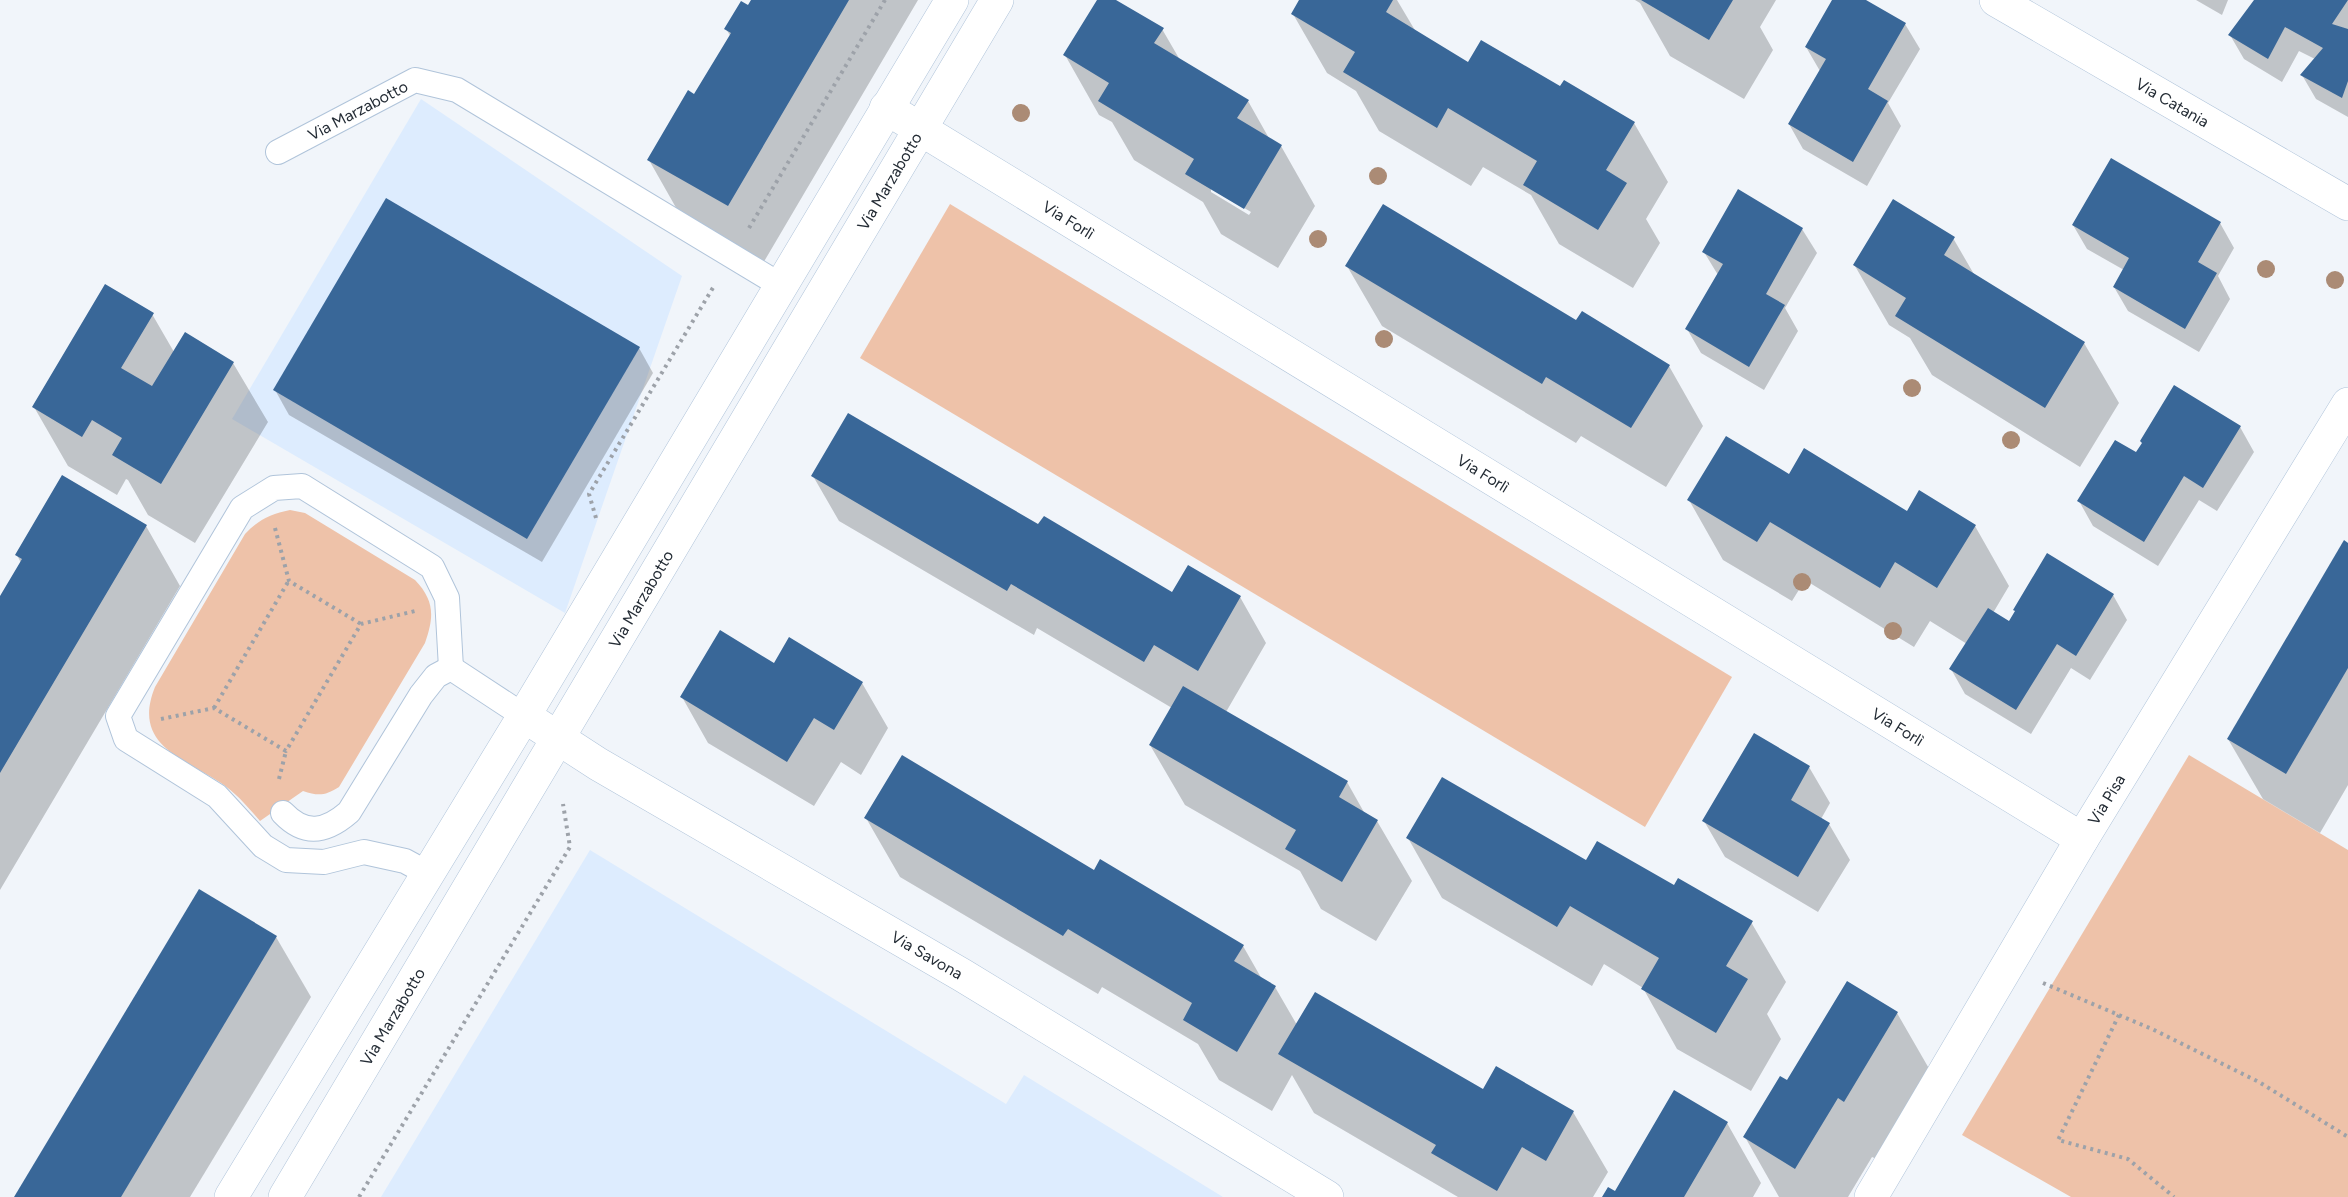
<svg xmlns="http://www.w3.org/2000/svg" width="2348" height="1197" font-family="Figtree,sans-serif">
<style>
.built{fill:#ddecfe}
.green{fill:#eec2a9}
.shadow{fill:#0003;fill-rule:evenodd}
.building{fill:#396798}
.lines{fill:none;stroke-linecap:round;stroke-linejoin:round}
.service-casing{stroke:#b0c4da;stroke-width:26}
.minor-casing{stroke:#b0c4da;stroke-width:34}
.path{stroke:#9da2a9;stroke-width:4;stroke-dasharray:3 4.5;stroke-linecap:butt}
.service{stroke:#fff;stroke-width:24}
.minor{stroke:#fff;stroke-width:33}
.tree{fill:#ab8b75}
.labels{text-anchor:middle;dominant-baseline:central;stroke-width:6;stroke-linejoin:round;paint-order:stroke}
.street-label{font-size:16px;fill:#242c35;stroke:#fff}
</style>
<rect width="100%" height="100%" fill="#f1f5fa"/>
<g class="built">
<path d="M421,99L682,276L565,613L232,419Z"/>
<path d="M590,850L1006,1104L1024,1075L1223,1197H381Z"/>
</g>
<g class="green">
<path d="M950,204L1732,677L1645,827L860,358Z"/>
<path d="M290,510L305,513L415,580C435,601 434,617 425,643L339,787C325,796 318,796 303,791L260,821C248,807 236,793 221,783C181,757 132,744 155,687L245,534C258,520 271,514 290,510Z"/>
<path d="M2189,755L2348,850V1197H2071L1962,1135Z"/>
</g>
<g class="shadow">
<path d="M753,0H918L762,265L683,220L649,160L695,96L731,37L726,29Z"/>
<path d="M1098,0H1113L1162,29L1180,60L1248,101L1270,140L1281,146L1315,206L1278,268L1221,234L1203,202L1134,160L1112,122L1099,115L1065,55ZM1211,188L1251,212L1249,215L1211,192Z"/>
<path d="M1301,0H1397L1416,32L1469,64L1634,123L1668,182L1646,219L1660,243L1633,288L1559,244L1531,195L1483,167L1471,186L1379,131L1356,91L1327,73L1293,14Z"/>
<path d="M1635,0H1776L1760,27L1773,50L1744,99L1670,56L1640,3Z"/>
<path d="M1834,0H1863L1905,24L1920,49L1888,103L1901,126L1867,186L1803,149L1789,124L1820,71L1806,47Z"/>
<path d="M2196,0H2228L2222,15Z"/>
<path d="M2255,0H2348V117L2316,99L2302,75L2315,59L2299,51L2282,82L2244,59L2230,35Z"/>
<path d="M2220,223L2234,248L2218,276L2230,299L2199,352L2128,311L2114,287L2124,270L2087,249L2073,225Z"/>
<path d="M1802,229L1817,253L1785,308L1798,331L1764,390L1701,353L1687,329L1718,275L1704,252Z"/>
<path d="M1953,238L1975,276L2084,343L2119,403L2080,467L1932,375L1910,338L1889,325L1855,266Z"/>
<path d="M1347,266L1577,322L1669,366L1703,426L1666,487L1581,436L1576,443L1382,326Z"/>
<path d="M152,314L174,352L233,363L268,422L195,543L148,515L128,480L126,479L117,495L68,466L34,407Z"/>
<path d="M639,348L653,373L542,562L289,415L275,390Z"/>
<path d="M2240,427L2254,452L2217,511L2199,500L2158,566L2093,526L2079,501L2137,454Z"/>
<path d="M813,476L1039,526L1173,594L1240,597L1266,643L1226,712L1347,782L1365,814L1377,821L1412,881L1376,941L1321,909L1300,871L1185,805L1150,745L1172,708L1037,628L1034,635L839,521Z"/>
<path d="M1789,476L1907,513L1975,526L2009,586L1993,613L2010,623L2113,595L2127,620L2090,680L2071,668L2031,734L1965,694L1951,669L1967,644L1930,621L1914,647L1805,580L1792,601L1723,560L1689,500Z"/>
<path d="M146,526L180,586L0,890V599L21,563L17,555Z"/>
<path d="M2348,545V785L2320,833L2263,799L2228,739Z"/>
<path d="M774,665L862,683L888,728L861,775L841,762L814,806L708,743L682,697Z"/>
<path d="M1755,735L1809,767L1830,803L1821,819L1829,824L1850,860L1818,912L1725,857L1704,821Z"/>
<path d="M866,818L1095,872L1243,946L1263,981L1275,987L1297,1025L1484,1091L1573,1112L1608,1172L1593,1197H1458L1314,1113L1292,1075L1272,1111L1219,1080L1198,1044L1102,987L1098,994L900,877Z"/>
<path d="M1408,838L1586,862L1674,887L1751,922L1786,982L1767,1014L1781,1039L1751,1091L1677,1049L1643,988L1604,964L1592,986L1442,898Z"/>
<path d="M276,937L311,997L190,1197H16Z"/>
<path d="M1897,1013L1931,1072L1879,1160L1872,1157L1848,1197H1779L1745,1137L1787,1082Z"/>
<path d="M1727,1123L1761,1183L1753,1197H1604L1615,1193Z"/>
</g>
<g class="building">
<path d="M751,0H849L728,206L647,160L688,90L694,94L731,33L724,29L741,1L748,5Z"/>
<path d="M1097,0H1116L1164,28L1154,43L1249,100L1237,118L1282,145L1244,209L1185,174L1194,159L1098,101L1109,83L1063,55Z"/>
<path d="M1299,0H1393L1386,12L1468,62L1481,40L1560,86L1564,80L1635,122L1606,170L1627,183L1598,230L1523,185L1537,161L1448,108L1437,128L1343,72L1355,52L1291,14Z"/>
<path d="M1641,0H1733L1709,40Z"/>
<path d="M1832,0H1866L1906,23L1868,89L1888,101L1853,162L1788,124L1826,59L1805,47Z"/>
<path d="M2254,0H2348L2332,24L2348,29V81L2342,98L2300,75L2323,48L2285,27L2268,59L2228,35Z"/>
<path d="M2111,158L2221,222L2198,262L2217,273L2185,329L2113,287L2129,258L2072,225Z"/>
<path d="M1738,189L1803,228L1766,294L1785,305L1749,367L1685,329L1723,264L1702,252Z"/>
<path d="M386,198L640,347L527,539L273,390Z"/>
<path d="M1893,199L1955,237L1944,255L2085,342L2045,408L1895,316L1906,298L1853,265Z"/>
<path d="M1383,204L1576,320L1582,311L1670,365L1631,428L1546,377L1542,384L1345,266Z"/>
<path d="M105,284L154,313L121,368L152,386L185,332L234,362L161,484L112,455L122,438L92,420L82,437L32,407Z"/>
<path d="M2174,385L2241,426L2203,488L2184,476L2144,542L2077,501L2115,440L2136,452L2142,443L2140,441Z"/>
<path d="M848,413L1038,524L1044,516L1172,592L1188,565L1241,596L1198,671L1154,645L1144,662L1011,584L1007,591L811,476Z"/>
<path d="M1726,436L1789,474L1804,448L1907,511L1919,490L1976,525L1937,588L1895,562L1880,588L1770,522L1757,542L1687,500Z"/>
<path d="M62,475L147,525L0,773V596L22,559L15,555Z"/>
<path d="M2344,540L2348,543V668L2286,774L2227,739Z"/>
<path d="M2047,553L2114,594L2076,656L2057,644L2016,710L1949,669L1988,608L2009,621L2015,611L2013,610Z"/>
<path d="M720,630L774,663L789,637L863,682L834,730L814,718L787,762L680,697Z"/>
<path d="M1183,686L1348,781L1339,797L1378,820L1342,882L1285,849L1296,830L1149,745Z"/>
<path d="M1754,733L1810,766L1791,800L1830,823L1798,877L1702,821Z"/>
<path d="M902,755L1094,870L1100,859L1244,945L1234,961L1276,986L1237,1052L1183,1020L1192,1003L1068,929L1063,936L864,818Z"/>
<path d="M1442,777L1586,860L1597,841L1674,885L1678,878L1753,921L1726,966L1748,979L1716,1033L1641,989L1659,958L1570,906L1557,927L1406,838Z"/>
<path d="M199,889L277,936L121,1197H14Z"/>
<path d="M1847,981L1898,1012L1844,1102L1838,1098L1795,1169L1743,1137L1780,1076L1787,1080Z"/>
<path d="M1315,992L1483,1089L1496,1066L1574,1111L1546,1161L1522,1147L1497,1191L1431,1153L1436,1145L1278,1054Z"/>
<path d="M1674,1090L1728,1122L1684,1197H1602L1608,1187L1615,1191Z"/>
</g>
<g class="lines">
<g class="service-casing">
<g id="service">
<path id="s1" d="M278,152L415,80L457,90L780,285"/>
<path d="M451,668L524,716"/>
<path d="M283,813C305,836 326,832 349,812L421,695L436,676L451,668"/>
<path d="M427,873L405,861L364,852L324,862L286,860L263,846L217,796L126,739L118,716L242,508L274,488L302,486L432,567L447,598L451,668"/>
</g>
</g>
<g class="minor-casing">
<g id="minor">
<path id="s2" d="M1996,0L2348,204"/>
<path id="s3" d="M886,108L2082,839"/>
<path id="s4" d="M538,725L598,764L962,975L1327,1197"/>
<path d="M231,1197L524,716L952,0"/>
<path id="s5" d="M285,1197L997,0"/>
<path id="s6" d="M1871,1197L2082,839L2348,404"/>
</g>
</g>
<g class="path">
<path d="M749,228L885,0"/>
<path d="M596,518L589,494L714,286"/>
<path d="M275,528L289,581L361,624"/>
<path d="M214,708L288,582"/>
<path d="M161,719L214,708L286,751L361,624L415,611"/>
<path d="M279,779L286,751"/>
<path d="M2043,983L2152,1029L2259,1082L2348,1137"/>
<path d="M2119,1015L2058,1140L2128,1159L2174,1197"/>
<path d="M359,1197L570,847L563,804"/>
</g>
<use href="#service" class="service"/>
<use href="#minor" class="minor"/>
</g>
<g class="tree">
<circle cx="1021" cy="113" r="9"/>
<circle cx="1378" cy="176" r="9"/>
<circle cx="1318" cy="239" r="9"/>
<circle cx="2266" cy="269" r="9"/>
<circle cx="2335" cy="280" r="9"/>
<circle cx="1384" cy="339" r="9"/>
<circle cx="1912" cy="388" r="9"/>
<circle cx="2011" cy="440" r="9"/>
<circle cx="1802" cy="582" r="9"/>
<circle cx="1893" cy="631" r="9"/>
</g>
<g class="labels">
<g class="street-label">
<text stroke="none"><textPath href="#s2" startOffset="204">Via Catania</textPath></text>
<text stroke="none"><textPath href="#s1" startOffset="90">Via Marzabotto</textPath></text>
<text stroke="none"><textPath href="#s5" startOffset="1182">Via Marzabotto</textPath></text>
<text stroke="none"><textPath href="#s3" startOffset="214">Via Forlì</textPath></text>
<text stroke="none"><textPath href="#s3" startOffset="700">Via Forlì</textPath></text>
<text stroke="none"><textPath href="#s5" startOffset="696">Via Marzabotto</textPath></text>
<text stroke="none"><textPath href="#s3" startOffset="1186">Via Forlì</textPath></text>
<text stroke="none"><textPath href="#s6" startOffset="462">Via Pisa</textPath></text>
<text stroke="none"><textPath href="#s4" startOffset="452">Via Savona</textPath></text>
<text stroke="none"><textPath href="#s5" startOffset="210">Via Marzabotto</textPath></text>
</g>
</g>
</svg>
